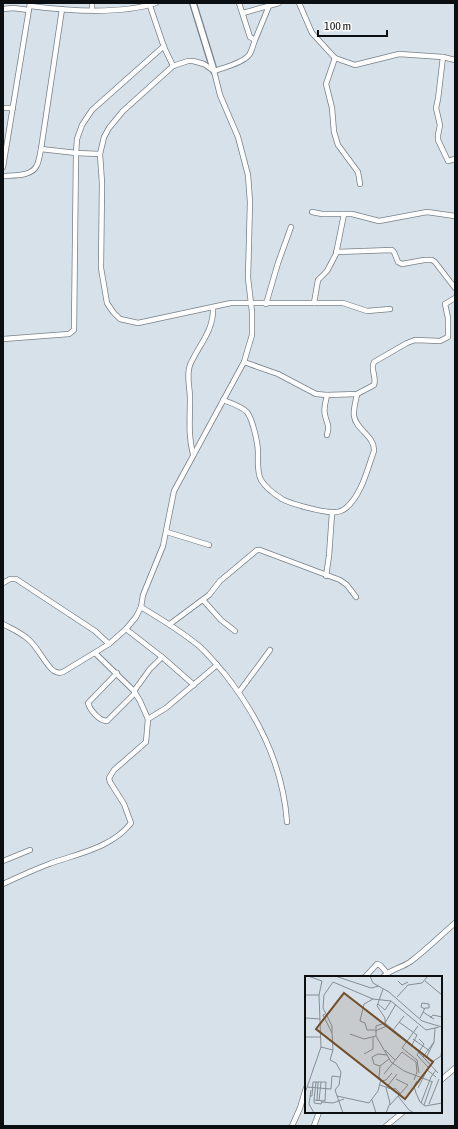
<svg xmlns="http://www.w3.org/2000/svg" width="458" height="1129" font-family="'Asap Condensed',sans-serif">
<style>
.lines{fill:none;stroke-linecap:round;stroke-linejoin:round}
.minor-casing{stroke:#778088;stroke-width:6}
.tertiary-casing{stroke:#778088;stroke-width:8}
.minor{stroke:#fff;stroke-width:4.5}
.tertiary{stroke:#fff;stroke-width:5.5}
.inset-road{fill:none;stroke:#868d94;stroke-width:1}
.view{fill:#714e27;fill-opacity:0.15;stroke:#714e27;stroke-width:2}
.inset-edge{fill:none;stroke:#0c0f12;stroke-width:2}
</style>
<rect width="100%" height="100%" fill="#d7e1ea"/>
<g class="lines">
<g class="minor-casing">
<g id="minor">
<path d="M92,3V10"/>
<path d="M149,3L164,47L173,66"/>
<path d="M239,3L250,37L255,40L269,6"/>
<path d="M299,3L312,33L335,58"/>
<path d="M30,6C69,11 119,15 156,3"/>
<path d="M3,9L13,8L29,10"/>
<path d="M243,13L279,3"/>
<path d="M443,57L438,99L436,108L440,125L438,135V140L448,161L455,159"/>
<path d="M214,71C223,68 243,63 249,55C252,51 253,45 255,40"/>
<path d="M3,108H13"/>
<path d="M41,149L76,153L100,154"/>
<path d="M3,167L30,3"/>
<path d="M3,176C13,175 32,177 37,165C39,161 40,154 41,149L62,9"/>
<path d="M360,184L358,172L338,145L334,132L332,108L326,84L335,58L355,65L399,54L443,57L455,60"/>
<path d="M312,212L322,214H352L379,221L427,212L455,216"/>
<path d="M336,252L392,250L394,252L398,262L402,264L424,260H432L435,262L455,288"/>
<path d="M314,303L318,280L327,271L336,254L344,214"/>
<path d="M266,304L278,263L291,227"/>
<path d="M3,339L69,334L74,330L76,153L77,139L82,125L92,110L164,46"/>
<path d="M244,362L278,374L316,394L327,395L357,394L374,385C377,377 370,370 374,362L407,343L415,340L440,341L448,337V318L445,304L455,298"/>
<path d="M223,400C231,403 241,406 247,412C253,420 258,444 258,453C258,463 257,472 261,480C266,488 274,494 282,499C291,504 321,512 332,512C336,513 342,511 346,508C362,494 367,470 374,451C375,436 356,430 354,416C353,409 356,401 357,394"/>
<path d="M327,435C330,424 327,425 325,415C323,409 326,401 327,395"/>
<path d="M193,454C188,436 190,418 190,399C190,387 186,376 190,365C198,346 214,331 213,308"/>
<path d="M167,532L209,545"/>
<path d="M326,576L329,556L332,513"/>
<path d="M3,583L10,579H16L95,631L109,644"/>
<path d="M203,600L221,620L235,631"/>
<path d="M141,607C161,619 181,631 199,646C208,654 216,664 224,673C259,717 283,766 287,822"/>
<path d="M3,624C12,629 20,632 28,639C38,647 46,666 54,671C57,673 60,673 63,672L109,644L126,629L136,617L141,607L143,595L163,546L174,491L244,362L252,335V312L248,278L250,202L248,175L238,137L220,95L214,71L204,64L193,61H188L173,66L123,111L109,128L104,137L100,154L102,183L101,268L107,303L113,312L120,319L138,323L231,303H343L367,311L390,309"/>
<path d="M170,624L209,595L220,581L257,550H260L340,580L347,585L356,597"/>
<path d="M126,629L162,657L194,685"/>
<path d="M117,673L88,703C90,710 99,721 107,721L135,693"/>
<path d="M134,691L150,669L162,657"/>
<path d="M239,692L270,650"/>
<path d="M148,719L166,708L217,665"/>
<path d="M3,861L30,850"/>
<path d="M3,884C18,877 33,870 49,864C76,854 112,848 131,823L124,804L110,782L109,778L114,770L146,742L148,719L140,701L134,691L95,653"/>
<path d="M365,977L377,964L380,965L387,973"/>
<path d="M383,977C389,970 401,968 410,962C426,950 440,936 455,923"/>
<path d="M441,1080L455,1068"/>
<path d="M292,1126L300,1108L306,1088"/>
<path d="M314,1126L319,1112"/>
<path d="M386,1126L403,1112"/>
</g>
</g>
<g class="tertiary-casing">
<path id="tertiary" d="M193,3L214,71"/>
</g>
<use href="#minor" class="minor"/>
<use href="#tertiary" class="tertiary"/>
</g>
<g transform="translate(305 976)">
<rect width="137" height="137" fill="#d7e1ea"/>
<path class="inset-road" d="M30,0L66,12L74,10M65,0L68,7L84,16L117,45L137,51M93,5L97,9L103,6M120,5L137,19M78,13L72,30L80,42V47L71,50V60L86,86L99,95L128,106M0,19H14M92,21L103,9L117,7L123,0M68,23L59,28L55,45L60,47L62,54H70M73,28L80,34L86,25M91,28L80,47L107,69L133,97M118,36L129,43M20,38L18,39L27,57L28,74L25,84L31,87L36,96L34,109L30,114L38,137M0,42L15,43M115,42L120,32H124V28L117,27L116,31L120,33M125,42L128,39L137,41M94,46L112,59L107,69M113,50L97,72L112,84L114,97M88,54L99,40M70,55L82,50M27,57V50L18,32L19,19L28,6L68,23L86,25L121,54L134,51M45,58L59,63L71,60M0,61H16M108,63L125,75M114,63L119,68L112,79L123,91M16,71L28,74M80,74L90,84M59,78L68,73V61M118,81L129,66L130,52M127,86L122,80L129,66M127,86L136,80L137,71M75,90L69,88L67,81L73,78L82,79M121,93L131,101M79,98L97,76L111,86L112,96L109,104M76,105L81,104L87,97M112,105L109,110L111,117L115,126L120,130M75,109L89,114M2,111L26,113L27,100L35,101M113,112L124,90M6,114L4,128L9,137M87,114L90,112L96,118M0,117L16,71L14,19L17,5L3,0M5,120H7L8,106H21L20,125L9,124L11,106M32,120L64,127L73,115L76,103L74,101L75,90L84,83M93,120L104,134L109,137M9,124V127L16,128L17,125M67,124L71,137M12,125L13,106M14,125L16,106M17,126L28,127L39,123M116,127L126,101L131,94M124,128L134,103M85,129L103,109L91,103M119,129L127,106M120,130L137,127M81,137L85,127L81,112L92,98"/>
<path class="view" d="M39,17L128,86L100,123L11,53Z"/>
<rect width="137" height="137" class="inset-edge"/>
</g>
<rect width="458" height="1129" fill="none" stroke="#0c0f12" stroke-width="8"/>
<path d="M318 30v6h69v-6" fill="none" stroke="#0c0f12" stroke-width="2"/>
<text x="324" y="30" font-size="12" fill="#0c0f12" stroke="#ffffff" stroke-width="3" paint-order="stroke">100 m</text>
</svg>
